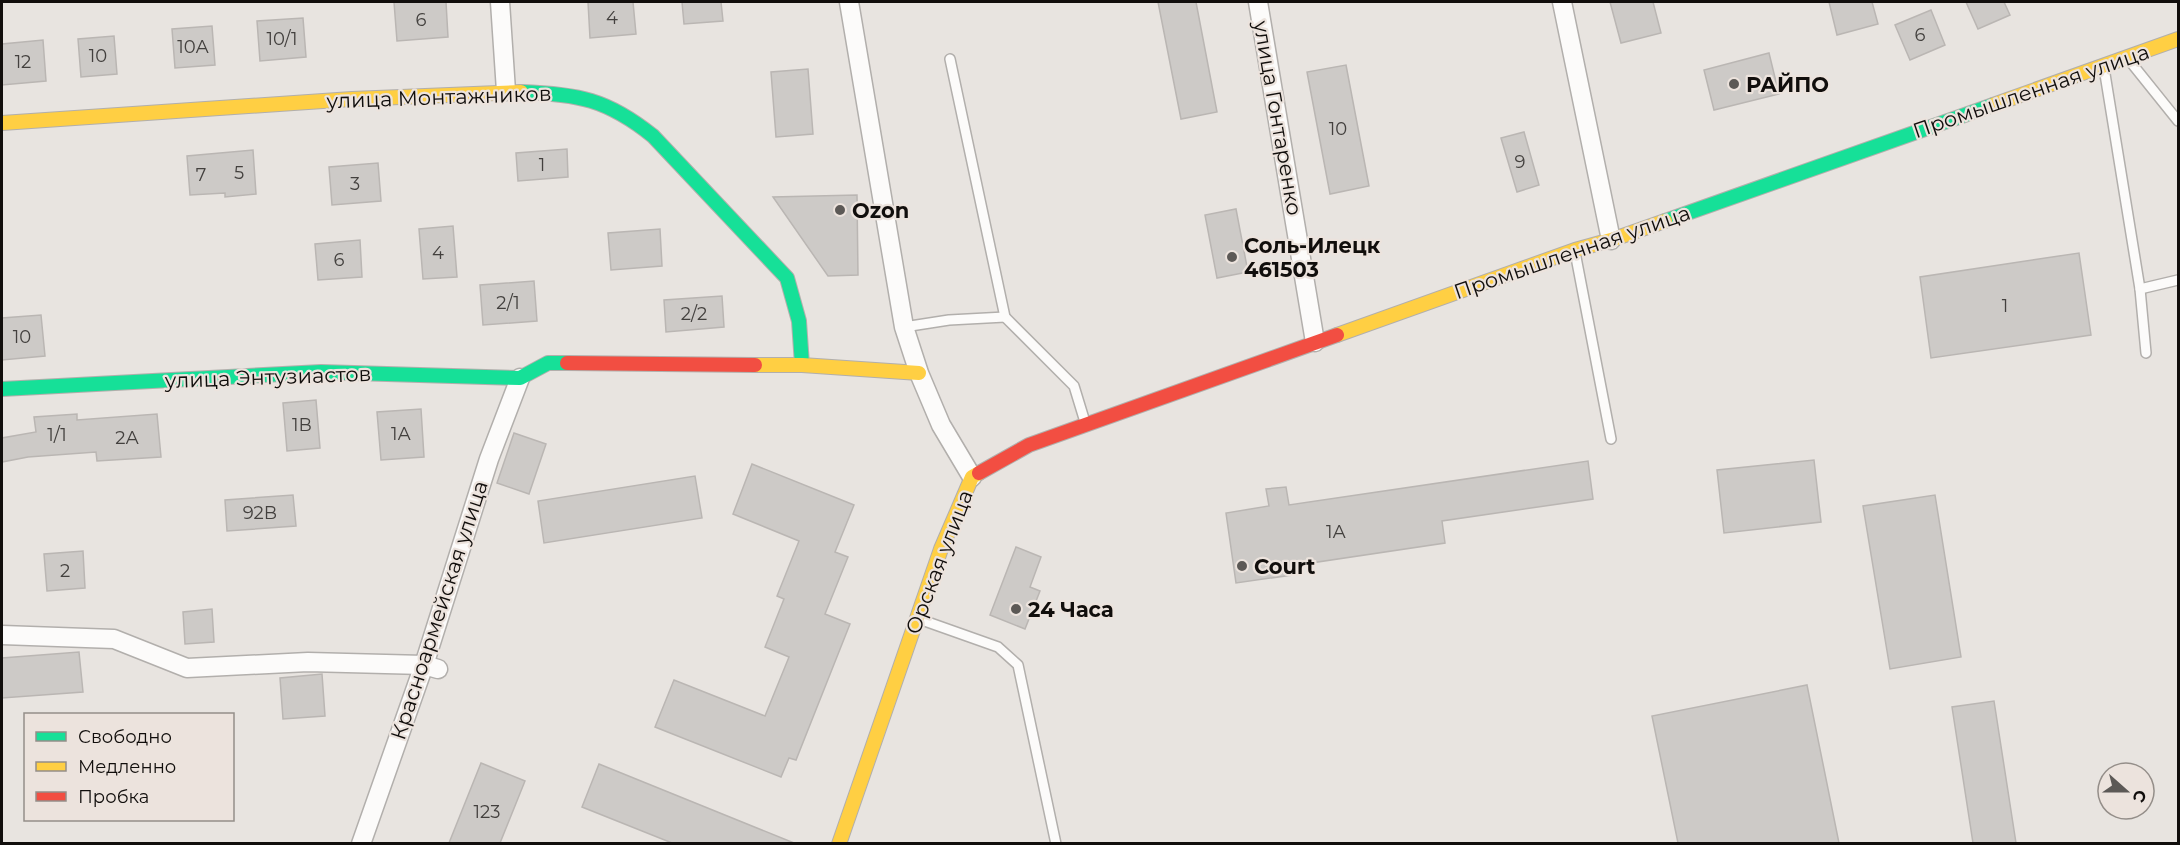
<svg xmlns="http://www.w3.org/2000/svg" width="2180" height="845" font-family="Montserrat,sans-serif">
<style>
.building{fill:#cdcac7;stroke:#bab6b3;stroke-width:1.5}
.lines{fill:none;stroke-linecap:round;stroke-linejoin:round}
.lane-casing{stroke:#b2afac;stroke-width:12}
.street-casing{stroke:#b2afac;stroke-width:21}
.fast-casing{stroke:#b2afac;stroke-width:16}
.slow-casing{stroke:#b2afac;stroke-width:16}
.jam-casing{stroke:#b2afac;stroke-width:16}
.lane{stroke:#fcfbfa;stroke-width:9}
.street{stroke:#fcfbfa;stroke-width:18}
.fast{stroke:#16e098;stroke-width:14}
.slow{stroke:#ffcf43;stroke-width:14}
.jam{stroke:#f24e42;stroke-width:14}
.poi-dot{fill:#5c5956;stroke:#ece3dd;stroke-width:2}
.labels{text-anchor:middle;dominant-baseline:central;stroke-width:4.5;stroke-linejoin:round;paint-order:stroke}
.number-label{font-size:18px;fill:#43403e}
.poi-label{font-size:21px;font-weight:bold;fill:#110e0c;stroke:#ece3dd;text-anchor:start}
.street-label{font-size:21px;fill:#110e0c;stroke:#ece3dd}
</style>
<rect width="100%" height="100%" fill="#e8e4e0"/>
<g class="building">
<path d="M394,2H446L448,37L397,41Z"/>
<path d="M588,2H633L636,34L590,38Z"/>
<path d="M682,2H721L723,21L684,24Z"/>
<path d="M1158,2H1196L1217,112L1181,119Z"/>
<path d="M1610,2H1653L1661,33L1621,43Z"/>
<path d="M1829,2H1872L1878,24L1837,35Z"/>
<path d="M1966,2H2004L2010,15L1978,29Z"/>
<path d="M1931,10L1945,45L1910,60L1895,25Z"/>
<path d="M303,18L306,57L260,61L257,21Z"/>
<path d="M212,26L215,65L175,68L172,29Z"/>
<path d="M114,36L117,74L81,77L78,39Z"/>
<path d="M43,40L46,81L2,85V44Z"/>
<path d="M1769,53L1779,94L1714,110L1704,70Z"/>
<path d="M1346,65L1369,186L1330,194L1307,72Z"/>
<path d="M808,69L813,134L776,137L771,72Z"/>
<path d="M1524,132L1539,185L1517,192L1501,138Z"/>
<path d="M567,149L568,177L518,181L516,153Z"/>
<path d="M253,150L256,194L225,197V193L190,195L187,156Z"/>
<path d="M378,163L381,201L332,205L329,167Z"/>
<path d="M857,195L858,275L828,276L773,197Z"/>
<path d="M1236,209L1248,272L1217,278L1205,215Z"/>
<path d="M453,226L457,277L423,279L419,229Z"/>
<path d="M660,229L662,266L611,270L608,233Z"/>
<path d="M360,240L362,277L318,280L315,244Z"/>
<path d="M2079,253L2091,335L1931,358L1920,277Z"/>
<path d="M534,281L537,321L483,325L480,285Z"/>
<path d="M722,296L724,327L666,332L664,300Z"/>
<path d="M41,315L45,356L2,360V318Z"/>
<path d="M316,400L320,448L287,451L283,403Z"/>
<path d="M421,409L424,457L381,460L377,412Z"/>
<path d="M77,414V420L157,414L161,457L97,461L96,452L28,457L2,462V438L36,432L34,417Z"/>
<path d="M514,433L546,444L529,494L497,483Z"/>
<path d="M1814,460L1821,522L1724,533L1717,470Z"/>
<path d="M1588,461L1593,499L1442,521L1445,543L1298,565L1299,574L1236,583L1226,513L1269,506L1266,489L1286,487L1289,505Z"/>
<path d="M752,464L854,505L835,552L848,557L825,614L850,624L796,760L789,758L781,777L655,727L674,680L765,716L789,657L765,647L784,599L777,596L799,541L733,514Z"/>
<path d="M695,476L702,518L544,543L538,501Z"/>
<path d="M293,495L296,526L227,531L225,500Z"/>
<path d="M1935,495L1961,657L1890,669L1863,506Z"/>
<path d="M1016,547L1041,557L1030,587L1040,591L1025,629L990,615Z"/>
<path d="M83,551L85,588L47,591L44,554Z"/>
<path d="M212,609L214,642L185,644L183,612Z"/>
<path d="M79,652L83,692L2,698V658Z"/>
<path d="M322,674L325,716L283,719L280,678Z"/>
<path d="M1807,685L1839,843H1678L1652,716Z"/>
<path d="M1994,701L2016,843H1973L1952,707Z"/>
<path d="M481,763L525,781L500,843H449Z"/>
<path d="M599,764L794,843H672L582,807Z"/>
</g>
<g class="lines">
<g class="lane-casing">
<g id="lane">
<path d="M950,59L1005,317L1074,386L1085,422"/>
<path d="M2129,60L2178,121"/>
<path d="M2104,68L2140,289L2146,353"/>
<path d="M1575,252L1611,439"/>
<path d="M2140,289L2178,280"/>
<path d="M904,327L949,320L1005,317"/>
<path d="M919,619L998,647L1018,665L1056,844"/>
</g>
</g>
<g class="street-casing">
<g id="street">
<path d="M500,2L506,91"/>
<path d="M849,2L904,327L919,373L941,425L972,477"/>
<path d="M1258,2L1315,342"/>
<path d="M1562,2L1611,240"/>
<path d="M2,635L114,639L187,668L308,662L424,665L438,669"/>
<path d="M361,844L424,665L489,459L520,378"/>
</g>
</g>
<g class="fast-casing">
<g id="fast">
<path d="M521,92C578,94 607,99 653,136L787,278L799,321L802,365"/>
<path d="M1665,221L1993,105"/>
<path d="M2,389L321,372L520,378L548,363H567"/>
</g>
</g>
<g class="slow-casing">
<g id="slow">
<path d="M1993,105L2178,39"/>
<path d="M2,123L352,99L521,92"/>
<path d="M1337,335L1575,250L1611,240L1665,221"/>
<path d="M755,365H802L919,373"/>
<path d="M839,844L941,549L972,477L979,473"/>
</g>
</g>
<g class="jam-casing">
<g id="jam">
<path d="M567,363L755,365"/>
<path d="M979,473L1029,445L1337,335"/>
</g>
</g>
<use href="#lane" class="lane"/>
<use href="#street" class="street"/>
<use href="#fast" class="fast"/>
<use href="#slow" class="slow"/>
<use href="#jam" class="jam"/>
</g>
<g class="poi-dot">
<circle cx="1734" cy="84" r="6"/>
<circle cx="840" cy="210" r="6"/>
<circle cx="1232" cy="257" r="6"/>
<circle cx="1242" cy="566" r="6"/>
<circle cx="1016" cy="609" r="6"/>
</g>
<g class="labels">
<g class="number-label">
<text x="612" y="18">4</text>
<text x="421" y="20">6</text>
<text x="1920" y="35">6</text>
<text x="282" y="39">10/1</text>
<text x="193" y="47">10А</text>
<text x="98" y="56">10</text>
<text x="23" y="62">12</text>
<text x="1338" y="129">10</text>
<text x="1520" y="162">9</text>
<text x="542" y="165">1</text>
<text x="239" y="173">5</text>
<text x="201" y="175">7</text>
<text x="355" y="184">3</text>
<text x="438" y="253">4</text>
<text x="339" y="260">6</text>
<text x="508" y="303">2/1</text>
<text x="2005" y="306">1</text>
<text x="694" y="314">2/2</text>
<text x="22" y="337">10</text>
<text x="302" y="425">1В</text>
<text x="401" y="434">1А</text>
<text x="57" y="435">1/1</text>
<text x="127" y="438">2А</text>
<text x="260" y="513">92В</text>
<text x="1336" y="532">1А</text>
<text x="65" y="571">2</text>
<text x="487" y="812">123</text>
</g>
<g class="poi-label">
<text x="1746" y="84">РАЙПО</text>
<text x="852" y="210">Ozon</text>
<text x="1244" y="245">Соль-Илецк<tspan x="1244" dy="24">461503</tspan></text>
<text x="1254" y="566">Court</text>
<text x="1028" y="609">24 Часа</text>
</g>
<g class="street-label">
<text transform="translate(2031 91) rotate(-19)">Промышленная улица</text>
<text transform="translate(439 97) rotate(-2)">улица Монтажников</text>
<text transform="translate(1278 118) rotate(80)">улица Гонтаренко</text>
<text transform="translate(1572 252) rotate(-19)">Промышленная улица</text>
<text transform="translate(268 377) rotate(-2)">улица Энтузиастов</text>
<text transform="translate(939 562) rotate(-69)">Орская улица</text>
<text transform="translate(439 610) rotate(-72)">Красноармейская улица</text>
</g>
</g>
<rect width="2180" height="845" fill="none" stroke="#110e0c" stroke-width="6"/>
<rect x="24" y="713" width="210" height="108" fill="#ece3dd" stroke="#948e89" stroke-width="1.5"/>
<rect x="36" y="732" width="30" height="9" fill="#16e098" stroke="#948e89" stroke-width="1.5"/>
<text x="78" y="743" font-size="18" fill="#110e0c">Свободно</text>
<rect x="36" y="762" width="30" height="9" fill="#ffcf43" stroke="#948e89" stroke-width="1.5"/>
<text x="78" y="773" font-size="18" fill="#110e0c">Медленно</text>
<rect x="36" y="792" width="30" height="9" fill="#f24e42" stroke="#948e89" stroke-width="1.5"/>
<text x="78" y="803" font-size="18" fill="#110e0c">Пробка</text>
<g transform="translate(2126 791) rotate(111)"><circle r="28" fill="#ece3dd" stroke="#948e89" stroke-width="1.5"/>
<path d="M0-4.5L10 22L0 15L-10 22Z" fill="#5c5956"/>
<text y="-9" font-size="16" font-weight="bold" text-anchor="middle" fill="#110e0c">С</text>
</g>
</svg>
